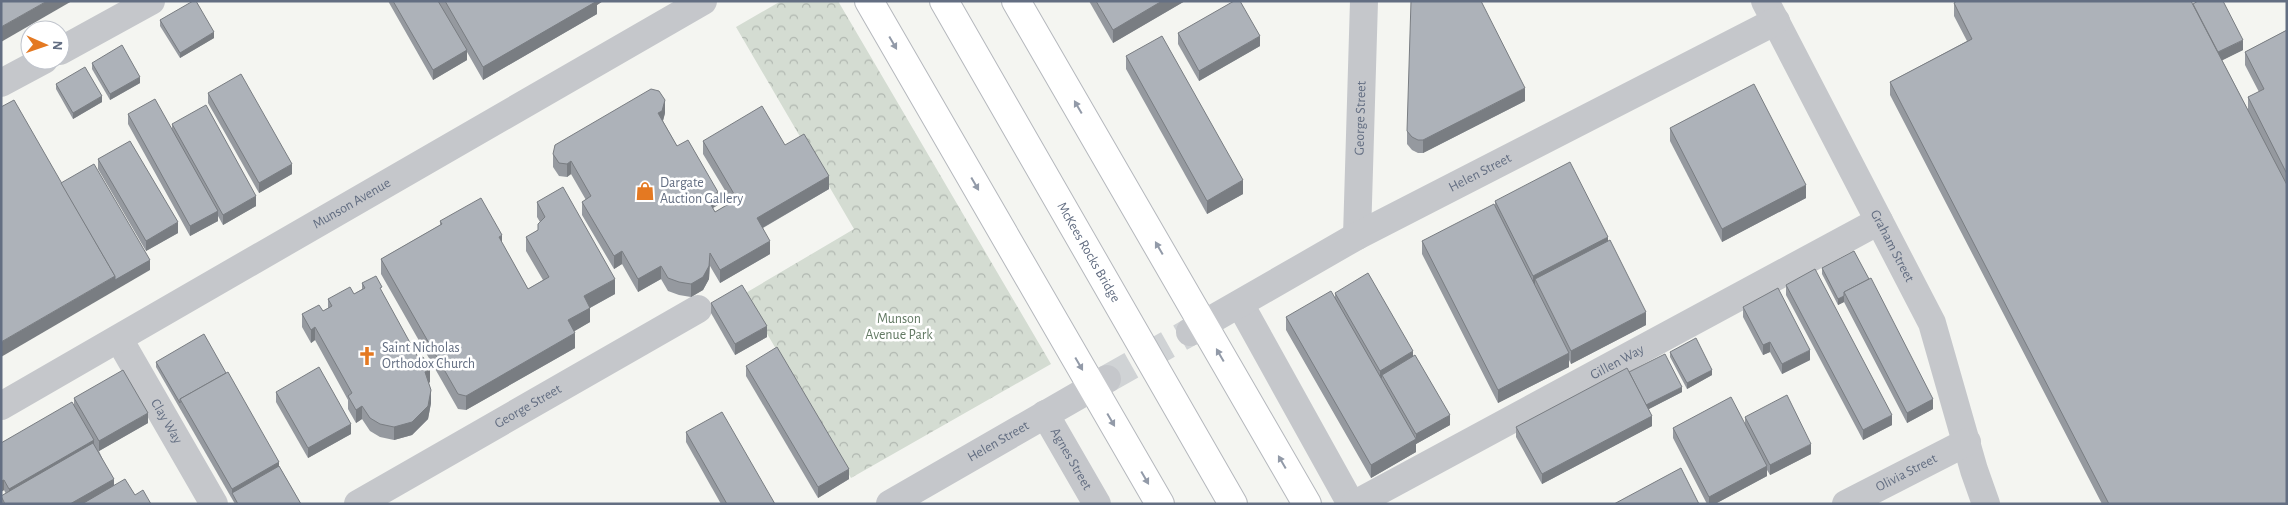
<svg xmlns="http://www.w3.org/2000/svg" width="2288" height="505" font-family="'Alegreya Sans',sans-serif">
<style>
.park{fill:url(#park-crowns)}
.lines{fill:none;stroke-linecap:round;stroke-linejoin:round}
.minor-tunnel{stroke:#d0d3d5;stroke-width:28;stroke-dasharray:28 14;stroke-linecap:butt}
.major-casing{stroke:#b5b8bd;stroke-width:30}
.minor{stroke:#c5c7cb;stroke-width:28}
.major{stroke:#fff;stroke-width:28}
.wall{fill:#95999f}
.shaded-wall{fill:#797d82}
.building{fill:#adb2b9;stroke:#797d82}
.oneway{fill:#929aa8}
.labels{text-anchor:middle;dominant-baseline:central;stroke-width:5;stroke-linejoin:round;paint-order:stroke}
.street-label{font-size:14px;fill:#636e82;stroke:#fff}
.poi-label{font-size:14px;fill:#636e82;stroke:#fff;text-anchor:start}
.park-label{font-size:14px;fill:#627963;stroke:#fff}
</style>
<defs>
<pattern id="park-crowns" width="20" height="18" patternUnits="userSpaceOnUse" patternTransform="scale(1.25)"><rect width="20" height="18" fill="#d4dcd2"/><path d="M2 6a3 3 0 1 1 6 0M12 15a3 3 0 1 1 6 0" fill="none" stroke="#b0b7b0"/></pattern>
</defs>
<rect width="100%" height="100%" fill="#f4f5f1"/>
<path class="park" d="M781,1H838L1051,364L851,478L744,294L854,229L736,27Z"/>
<g class="lines">
<path class="minor-tunnel" d="M1107,379L1190,332"/>
<g class="major-casing">
<g id="major">
<path d="M869,1L1160,504"/>
<path id="s11" d="M944,1L1233,504"/>
<path d="M1016,1L1307,504"/>
</g>
</g>
<g class="minor">
<path id="s1" d="M1765,1L1932,323L1974,470L1986,504"/>
<path d="M60,51L151,1"/>
<path d="M1,83L44,60"/>
<path id="s2" d="M1357,236L1364,1"/>
<path d="M1240,304L1351,504"/>
<path id="s3" d="M1190,332L1357,236L1776,21"/>
<path id="s4" d="M119,339L214,504"/>
<path id="s5" d="M1,406L703,1"/>
<path id="s6" d="M1045,414L1097,504"/>
<path id="s7" d="M358,504L698,309"/>
<path id="s8" d="M890,504L1107,379"/>
<path id="s9" d="M1355,504L1879,221"/>
<path id="s10" d="M1846,504L1967,442"/>
</g>
<use href="#major" class="major"/>
</g>
<g class="wall">
<path d="M388,1H603L597,5V14L483,80L467,52V60L433,80Z"/>
<path d="M1089,1H1185L1113,43Z"/>
<path d="M1954,3L2193,4L2243,50L2222,60L2248,110V97L2259,92L2245,65V52L2287,30V504H2102L1890,95V82L1967,41L1954,16Z"/>
<path d="M160,20L214,38L180,58L160,26Z"/>
<path d="M1178,33L1260,46L1199,81L1178,44Z"/>
<path d="M1126,56L1243,194L1207,214L1126,69Z"/>
<path d="M92,63L140,83L110,100L92,69Z"/>
<path d="M56,84L102,102L73,119L56,89Z"/>
<path d="M208,93L292,174L259,193L208,103Z"/>
<path d="M1525,101L1423,153H1418L1412,150L1407,144V131Z"/>
<path d="M665,113L663,121L677,146L718,205L713,208L715,212L732,202L703,154V141L785,145L829,189L763,228L770,254L720,283L710,266L709,279L703,290L691,297L679,295L668,291L661,279L638,292L622,264L614,269L582,215V202L586,200L571,174L567,177L559,176L553,167V154Z"/>
<path d="M128,114L172,129V124L256,206L223,225L218,216V221L190,236L128,124Z"/>
<path d="M1670,128L1806,198L1722,242L1670,141Z"/>
<path d="M98,159L178,233L146,251L98,169Z"/>
<path d="M1495,201L1608,241L1646,325L1571,364L1569,360V367L1498,403L1422,254V241L1495,207Z"/>
<path d="M537,202L615,294L590,308V322L574,331L575,348L466,410L458,409L381,274V259L440,225V221L502,243L528,289L543,280L526,251V237L538,230L540,222L537,217Z"/>
<path d="M1854,251L1933,409L1907,423L1844,302L1838,305L1822,274V268Z"/>
<path d="M362,283L382,293L430,382L429,383L431,403L428,419L412,435L394,440L380,437L370,431L362,419L356,423L348,409V400L315,340L311,343L302,327V314L323,311L328,308V299L354,294L362,289Z"/>
<path d="M1786,285L1892,425L1863,440L1786,295Z"/>
<path d="M1335,293L1413,356L1450,425L1416,444V452L1371,478L1286,330V317L1335,297Z"/>
<path d="M711,303L767,337L735,355L711,313Z"/>
<path d="M1743,307L1810,360L1782,374L1770,352L1763,355L1743,317Z"/>
<path d="M1670,352L1712,375L1687,389L1670,357Z"/>
<path d="M156,362L279,466L301,504H235L156,367Z"/>
<path d="M746,366L849,479L818,498L746,376Z"/>
<path d="M1629,372L1682,392L1649,409L1652,426L1542,484L1516,437V427Z"/>
<path d="M276,392L351,434L308,458L276,402Z"/>
<path d="M74,398L148,423L99,451L114,485L151,504H1V496L6,494L4,490L1,492V443L74,405Z"/>
<path d="M1745,417L1811,454L1770,475L1767,470V476L1715,504H1707L1673,438V428L1745,424Z"/>
<path d="M686,432L775,504H721L686,442Z"/>
</g>
<g class="shaded-wall">
<path d="M47,1H72L1,42V27Z"/>
<path d="M593,1H603L597,5V14L483,80V67Z"/>
<path d="M1162,1H1185L1113,43V30Z"/>
<path d="M214,32V38L180,58V53Z"/>
<path d="M1260,36V46L1199,81V71Z"/>
<path d="M2243,40V50L2217,63V53Z"/>
<path d="M467,50V60L433,80V70Z"/>
<path d="M140,77V83L110,100V94Z"/>
<path d="M1525,88V101L1423,153V140Z"/>
<path d="M102,96V102L73,119V113Z"/>
<path d="M665,100V113L662,124L658,113Z"/>
<path d="M571,161V174L567,177V164Z"/>
<path d="M292,164V174L259,193V183Z"/>
<path d="M829,176V189L757,231V218Z"/>
<path d="M1243,180V194L1207,214V201Z"/>
<path d="M1806,185V198L1722,242V229Z"/>
<path d="M718,192V205L707,211V198Z"/>
<path d="M256,196V206L223,225V215Z"/>
<path d="M218,211V221L190,236V226Z"/>
<path d="M178,222V233L146,251V241Z"/>
<path d="M502,235V250L499,237Z"/>
<path d="M1608,237V250L1535,279V288L1533,289V276Z"/>
<path d="M770,241V254L720,283V270Z"/>
<path d="M622,251V264L614,269V256Z"/>
<path d="M710,253L709,279L703,290L691,297V284Z"/>
<path d="M150,260V270L1,357V342L115,276Z"/>
<path d="M661,266V279L638,292V279Z"/>
<path d="M615,279V294L584,311V296Z"/>
<path d="M1844,296V302L1838,305V299Z"/>
<path d="M590,308V322L568,335V320Z"/>
<path d="M1646,312V325L1571,364V351Z"/>
<path d="M767,326V337L735,355V344Z"/>
<path d="M315,327V340L311,343V330Z"/>
<path d="M575,333V348L466,410V396Z"/>
<path d="M1770,342V352L1763,355V345Z"/>
<path d="M1810,350V360L1782,374V364Z"/>
<path d="M1413,351V362L1382,375V380L1380,381V371Z"/>
<path d="M1569,353V367L1498,403V390Z"/>
<path d="M430,369V382L425,385V372Z"/>
<path d="M1712,370V375L1687,389V383Z"/>
<path d="M1682,387V392L1645,411V405Z"/>
<path d="M431,390V403L428,419L412,435L394,440V427Z"/>
<path d="M1933,399V409L1907,423V413Z"/>
<path d="M362,406V419L356,423V410Z"/>
<path d="M148,413V423L99,451V441Z"/>
<path d="M1450,415V425L1416,444V452L1371,478V465L1416,439V434Z"/>
<path d="M1892,415V425L1863,440V430Z"/>
<path d="M1652,416V426L1542,484V474Z"/>
<path d="M351,424V434L308,458V448Z"/>
<path d="M94,440V450L9,499V489Z"/>
<path d="M1811,444V454L1770,475V465Z"/>
<path d="M279,462V472L232,493V489Z"/>
<path d="M1767,466V476L1715,504H1709V497Z"/>
<path d="M849,469V479L818,498V487Z"/>
<path d="M114,479V489L88,504H70Z"/>
<path d="M4,480V490L1,492V481Z"/>
</g>
<g class="building">
<path d="M1,1H47L1,27Z"/>
<path d="M193,1H196L214,32L180,53L160,20Z"/>
<path d="M393,1H438L467,50L433,70Z"/>
<path d="M445,1H597L483,67Z"/>
<path d="M1096,1H1162L1113,30Z"/>
<path d="M1234,1H1240L1260,36L1199,71L1178,33Z"/>
<path d="M1411,1H1481L1525,88L1423,140H1418L1412,137L1407,131Z"/>
<path d="M1957,1H2191L2287,185V504H2109L1890,82L1972,39L1954,3Z"/>
<path d="M2198,1H2223L2243,40L2218,52L2193,4Z"/>
<path d="M2287,30V174L2248,97L2264,89L2245,52Z"/>
<path d="M1162,36L1243,180L1207,201L1126,56Z"/>
<path d="M122,45L140,77L110,94L92,63Z"/>
<path d="M85,67L102,96L73,113L56,84Z"/>
<path d="M241,74L292,164L259,183L208,93Z"/>
<path d="M1754,84L1806,185L1722,229L1670,128Z"/>
<path d="M651,89L659,91L665,100L662,111L658,113L677,146L688,140L718,192L707,198L715,212L737,199L703,141L762,106L785,145L804,134L829,176L757,218L770,241L720,270L710,253L709,266L703,277L691,284L679,282L668,278L661,266L638,279L622,251L614,256L582,202L591,196L571,161L567,164L559,163L553,154L555,145Z"/>
<path d="M155,99L218,211L190,226L128,114Z"/>
<path d="M14,100L115,276L1,342V107Z"/>
<path d="M206,105L256,196L223,215L172,124Z"/>
<path d="M130,141L178,222L146,241L98,159Z"/>
<path d="M1570,162L1608,237L1533,276L1495,201Z"/>
<path d="M94,164L150,260L115,280V276L61,183Z"/>
<path d="M563,187L615,279L584,296L590,308L568,320L575,333L466,396L458,394L381,259L442,224L440,221L481,198L502,235L499,237L528,289L549,277L526,237L538,230V224L545,217L537,202Z"/>
<path d="M1494,204L1569,353L1498,390L1422,241Z"/>
<path d="M1610,240L1646,312L1571,351L1535,279Z"/>
<path d="M1854,251L1869,279L1844,292V296L1838,299L1822,268Z"/>
<path d="M1815,269L1892,415L1863,430L1786,285Z"/>
<path d="M1368,273L1413,351L1380,371L1335,293Z"/>
<path d="M376,276L382,287L380,288L419,359L423,357L430,369L425,372L431,390L428,406L412,422L394,427L380,424L370,418L362,406L356,410L348,396L352,393L315,327L311,330L302,314L319,305L323,311L332,306L328,299L350,287L354,294L365,288L362,283Z"/>
<path d="M1871,278L1933,399L1907,413L1844,292Z"/>
<path d="M742,285L767,326L735,344L711,303Z"/>
<path d="M1778,288L1810,350L1782,364L1770,342L1763,345L1743,307Z"/>
<path d="M1331,291L1416,439L1371,465L1286,317Z"/>
<path d="M204,334L226,373L180,399V403L156,362Z"/>
<path d="M1696,338L1712,370L1687,383L1670,352Z"/>
<path d="M777,347L849,469L818,487L746,366Z"/>
<path d="M1665,354L1682,387L1646,405L1629,372Z"/>
<path d="M1415,355L1450,415L1416,434L1382,375Z"/>
<path d="M319,367L351,424L308,448L276,392Z"/>
<path d="M1627,368L1652,416L1542,474L1516,427Z"/>
<path d="M123,370L148,413L99,441L74,398Z"/>
<path d="M228,372L279,462L232,489L180,399Z"/>
<path d="M1787,395L1811,444L1770,465L1745,417Z"/>
<path d="M1731,397L1767,466L1709,497L1673,428Z"/>
<path d="M72,402L94,440L9,489L4,480L1,481V443Z"/>
<path d="M722,412L775,504H727L686,432Z"/>
<path d="M93,443L114,479L70,504H5L1,496Z"/>
<path d="M279,466L301,504H238L232,493Z"/>
<path d="M1681,468L1699,504H1614Z"/>
<path d="M125,479L135,495L143,490L151,504H82Z"/>
</g>
<defs><path id="oneway-solid" d="M-6-.8H1V-3.2L6.5 0L1 3.2V.8H-6Z" transform="scale(1.25)"/></defs>
<g class="oneway">
<use href="#oneway-solid" transform="translate(893 43) rotate(60)"/>
<use href="#oneway-solid" transform="translate(1078 107) rotate(-120)"/>
<use href="#oneway-solid" transform="translate(975 184) rotate(60)"/>
<use href="#oneway-solid" transform="translate(1159 248) rotate(-120)"/>
<use href="#oneway-solid" transform="translate(1220 355) rotate(-120)"/>
<use href="#oneway-solid" transform="translate(1079 364) rotate(60)"/>
<use href="#oneway-solid" transform="translate(1111 420) rotate(60)"/>
<use href="#oneway-solid" transform="translate(1282 462) rotate(-120)"/>
<use href="#oneway-solid" transform="translate(1145 478) rotate(60)"/>
</g>
<defs>
<g id="shop-bare" transform="scale(1.5)"><path d="M-5-2.5h2.3a2.7 3.5 0 0 1 5.4 0H5L5.5 6h-11ZM-1.5-2.5h3a1.5 2.3 0 0 0-3 0Z" fill="#e47922" stroke="#fff" stroke-width="2.5" paint-order="stroke"/></g>
<g id="church-bare" transform="scale(1.5)"><path d="M-1.2-6h2.4v3.5h3.3v2.4h-3.3V6h-2.4V-.1h-3.3v-2.4h3.3Z" fill="#e47922" stroke="#fff" stroke-width="2.5" paint-order="stroke"/></g>
</defs>
<g fill-rule="evenodd">
<use href="#shop-bare" x="645" y="191"/>
<use href="#church-bare" x="367" y="356"/>
</g>
<g class="labels">
<g class="street-label">
<text stroke="none"><textPath href="#s2" startOffset="118">George Street</textPath></text>
<text stroke="none"><textPath href="#s3" startOffset="331">Helen Street</textPath></text>
<text stroke="none"><textPath href="#s5" startOffset="405">Munson Avenue</textPath></text>
<text stroke="none"><textPath href="#s1" startOffset="276">Graham Street</textPath></text>
<text stroke="none"><textPath href="#s11" startOffset="290">McKees Rocks Bridge</textPath></text>
<text stroke="none"><textPath href="#s9" startOffset="298">Gillen Way</textPath></text>
<text stroke="none"><textPath href="#s7" startOffset="196">George Street</textPath></text>
<text stroke="none"><textPath href="#s4" startOffset="95">Clay Way</textPath></text>
<text stroke="none"><textPath href="#s8" startOffset="125">Helen Street</textPath></text>
<text stroke="none"><textPath href="#s6" startOffset="52">Agnes Street</textPath></text>
<text stroke="none"><textPath href="#s10" startOffset="68">Olivia Street</textPath></text>
</g>
<g class="poi-label">
<text x="660" y="183">Dargate<tspan x="660" dy="16">Auction Gallery</tspan></text>
<text x="382" y="348">Saint Nicholas<tspan x="382" dy="16">Orthodox Church</tspan></text>
</g>
<g class="park-label">
<text x="899" y="319">Munson<tspan x="899" dy="16">Avenue Park</tspan></text>
</g>
</g>
<rect width="2288" height="505" fill="none" stroke="#636e82" stroke-width="5"/>
<g transform="translate(45 45) rotate(92)"><circle r="24" fill="#ffffff" stroke="#c1c5cd"/>
<path d="M0-4L9 19L0 12L-9 19Z" fill="#e47922"/>
<text y="-8" font-size="14" font-weight="bold" text-anchor="middle" fill="#636e82">N</text>
</g>
</svg>
